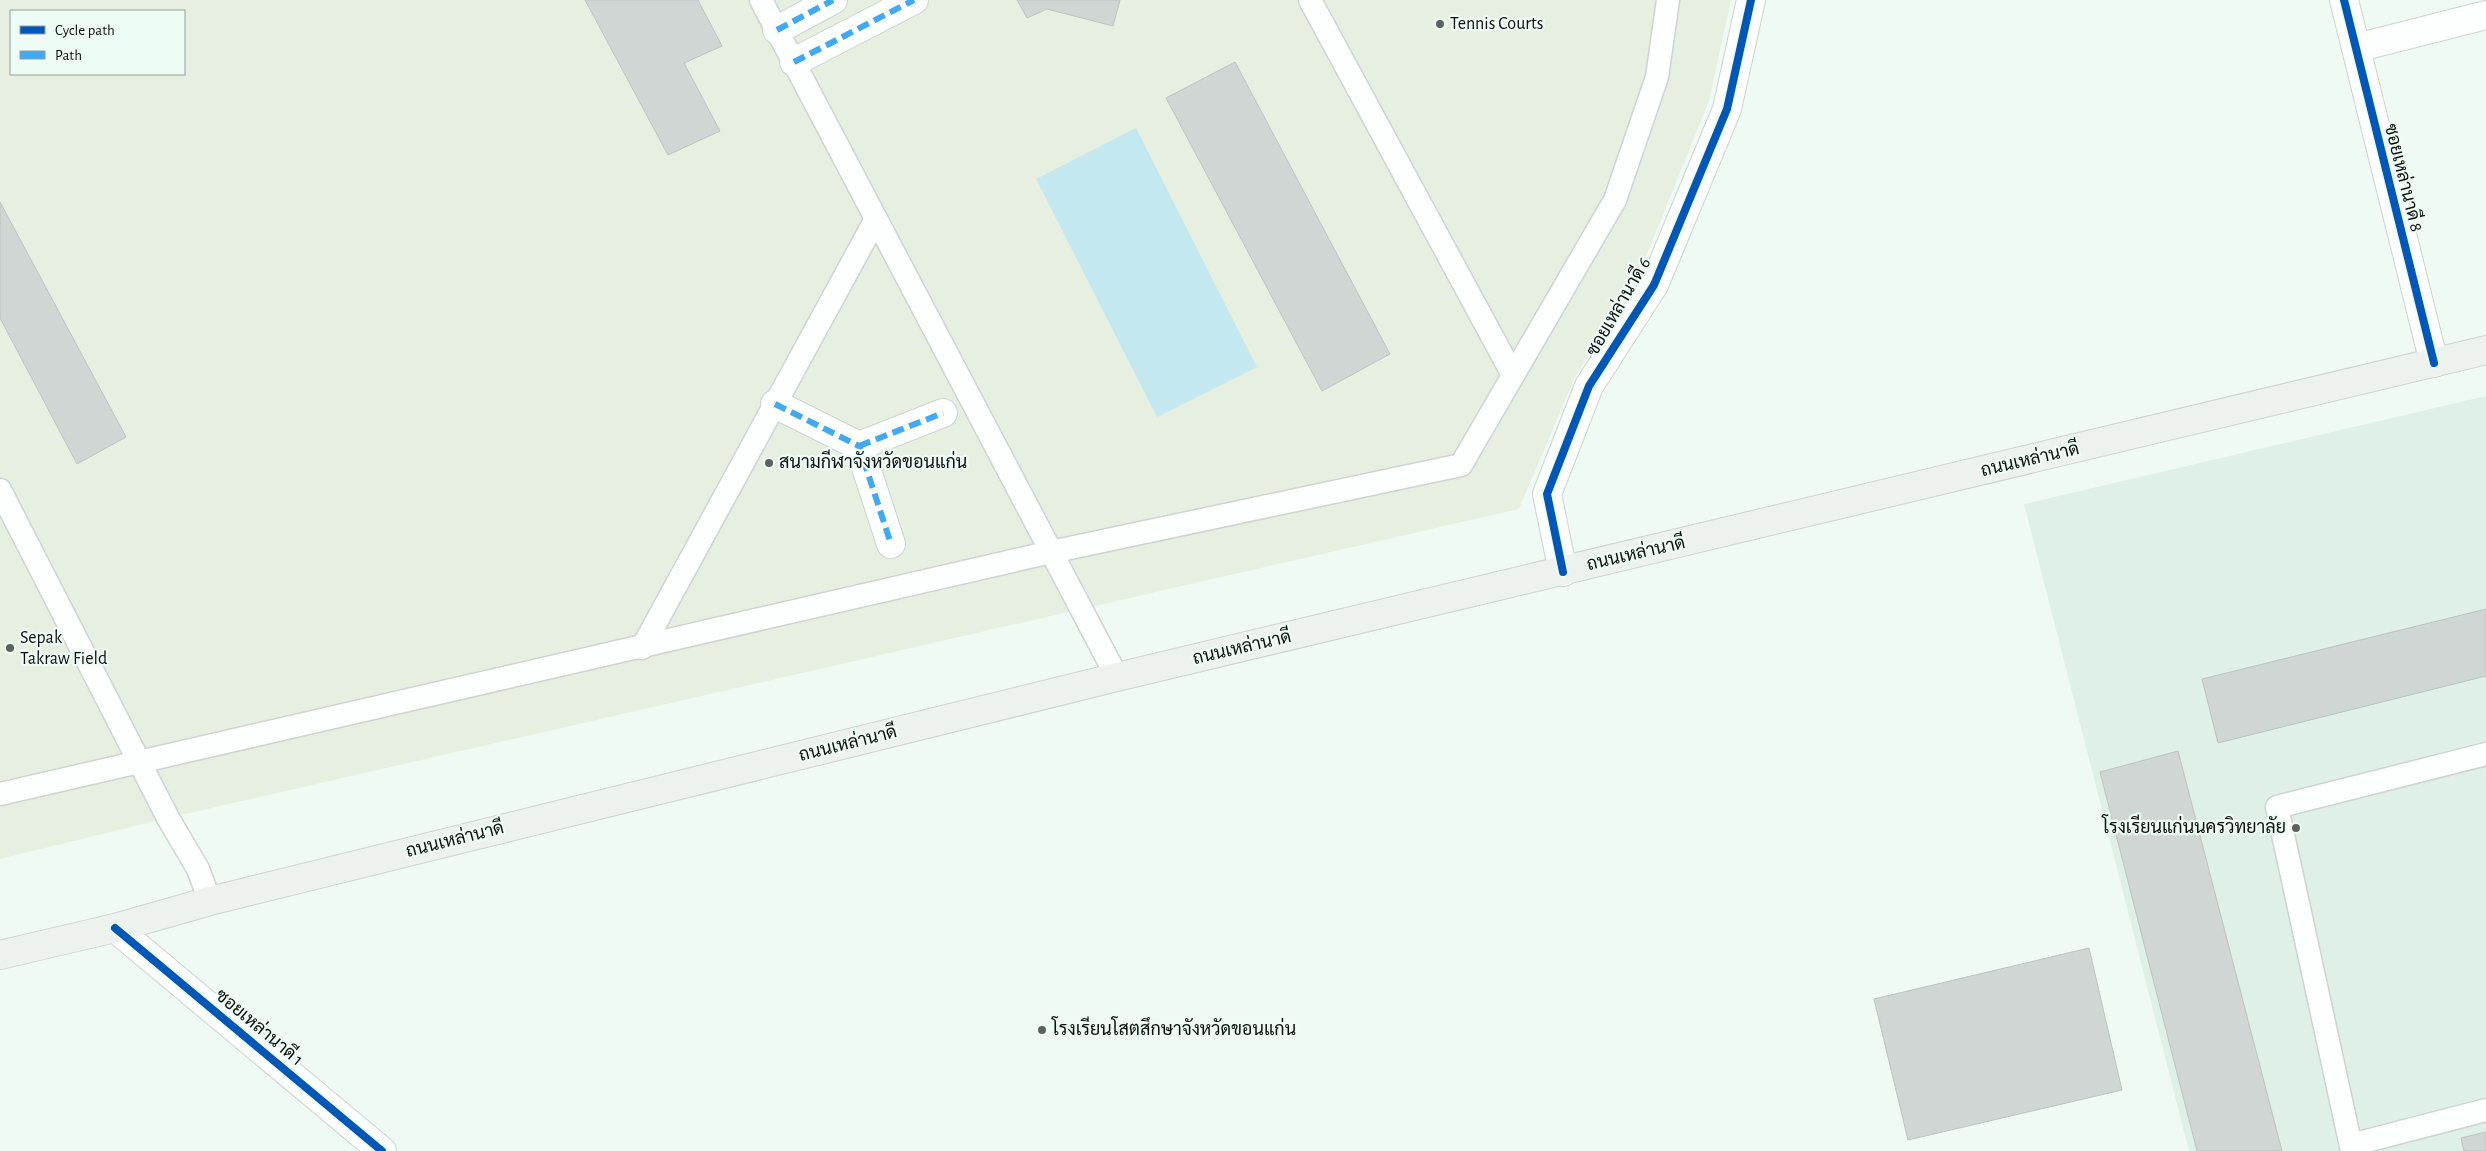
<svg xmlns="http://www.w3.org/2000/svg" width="2486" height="1151" font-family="'Alegreya Sans',Sarabun,sans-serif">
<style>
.built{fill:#def0e8}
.green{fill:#e7f0e0;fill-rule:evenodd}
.water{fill:#c4e8ef}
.building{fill:#cfd6d4;stroke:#bcc3c1}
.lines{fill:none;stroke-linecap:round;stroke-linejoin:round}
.lane-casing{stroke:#cdd4d1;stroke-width:25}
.street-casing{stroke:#cdd4d1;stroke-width:30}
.secondary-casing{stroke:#cdd4d1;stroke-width:30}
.lane{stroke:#fdfefe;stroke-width:22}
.street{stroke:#fdfefe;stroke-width:28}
.secondary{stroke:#eef2ef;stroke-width:28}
.quiet{stroke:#3fa9f5;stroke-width:6;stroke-dasharray:12 6;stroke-linecap:butt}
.cycleway-casing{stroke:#edfdf6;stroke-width:11}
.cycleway{stroke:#0057b8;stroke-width:8}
.poi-dot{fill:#5b625f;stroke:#edfdf6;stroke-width:2}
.labels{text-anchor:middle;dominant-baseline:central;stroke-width:4.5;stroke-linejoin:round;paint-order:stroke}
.poi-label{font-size:18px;fill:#0b100e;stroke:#edfdf6;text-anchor:start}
.street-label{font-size:18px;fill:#0b100e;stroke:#edfdf6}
</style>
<rect width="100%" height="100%" fill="#f0faf5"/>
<path class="built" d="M2486,396V1151H2189L2024,504Z"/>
<path class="green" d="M0,0H1731L1709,101L1639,274L1575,377L1519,509L168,818L0,859ZM11,11H184V74H11Z"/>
<path class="water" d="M1136,128L1257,367L1157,417L1036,179Z"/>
<g class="building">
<path d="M585,0H698L722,46L684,63L720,131L668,155Z"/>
<path d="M1017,0H1120L1113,26L1047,9L1027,18Z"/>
<path d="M1235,62L1390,354L1322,391L1166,98Z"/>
<path d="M0,202L126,437L77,464L0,318Z"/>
<path d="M2486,609V676L2218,743L2202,679Z"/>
<path d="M2178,751L2282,1151H2197L2100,772Z"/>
<path d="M2089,948L2122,1090L1908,1140L1874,999Z"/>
<path d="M2486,1132V1151H2464L2461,1138Z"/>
</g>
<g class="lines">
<g class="lane-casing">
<g id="lane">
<path d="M761,0L1117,677"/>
<path d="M1310,0L1513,375"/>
<path d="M0,490L168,818L198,869L210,901"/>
<path d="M642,648L876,219"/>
<path d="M0,794L1051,552L1461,465L1615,200L1657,77L1668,0"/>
<path d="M2351,1145L2486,1110"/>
<path d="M2352,1151L2277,807L2486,754"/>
</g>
</g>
<g class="street-casing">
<g id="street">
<path d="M2344,0L2434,363"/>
<path d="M777,30L833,0"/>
<path d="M2356,48L2486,15"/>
<path d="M794,62L914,0"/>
<path d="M775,404L859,446L891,544"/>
<path d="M859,446L943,413"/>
<path d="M1563,572L1547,494L1589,386L1654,285L1727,109L1751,0"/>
<path d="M115,928L382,1151"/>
</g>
</g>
<g class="secondary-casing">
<path id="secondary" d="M0,955L115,928L210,901L1117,677L2486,350"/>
</g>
<use href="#lane" class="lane"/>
<use href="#street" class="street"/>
<use href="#secondary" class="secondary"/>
<g class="quiet">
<path d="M777,30L833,0"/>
<path d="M794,62L914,0"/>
<path d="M775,404L859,446L891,544"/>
<path d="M859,446L943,413"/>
</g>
<g class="cycleway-casing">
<g id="cycleway">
<path d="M2344,0L2434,363"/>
<path d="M1563,572L1547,494L1589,386L1654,285L1727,109L1751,0"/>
<path d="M115,928L382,1151"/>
</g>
</g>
<use href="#cycleway" class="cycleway"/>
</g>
<g class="poi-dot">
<circle cx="1440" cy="24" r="5"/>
<circle cx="769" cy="463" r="5"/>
<circle cx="10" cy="648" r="5"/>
<circle cx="2296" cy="828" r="5"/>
<circle cx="1042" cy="1030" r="5"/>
</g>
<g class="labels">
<g class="poi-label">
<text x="1450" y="24">Tennis Courts</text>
<text x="779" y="463">สนามกีฬาจังหวัดขอนแก่น</text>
<text x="20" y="638">Sepak<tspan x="20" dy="21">Takraw Field</tspan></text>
<text x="2286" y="828" text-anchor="end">โรงเรียนแก่นนครวิทยาลัย</text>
<text x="1052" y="1030">โรงเรียนโสตสึกษาจังหวัดขอนแก่น</text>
</g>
<g class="street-label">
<text transform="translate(2403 178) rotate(76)">ซอยเหล่านาดี 8</text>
<text transform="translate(1619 307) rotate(-60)">ซอยเหล่านาดี 6</text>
<text transform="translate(2030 460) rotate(-13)">ถนนเหล่านาดี</text>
<text transform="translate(1636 554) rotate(-13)">ถนนเหล่านาดี</text>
<text transform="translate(1242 648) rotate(-13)">ถนนเหล่านาดี</text>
<text transform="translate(848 744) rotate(-14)">ถนนเหล่านาดี</text>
<text transform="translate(455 840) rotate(-14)">ถนนเหล่านาดี</text>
<text transform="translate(259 1028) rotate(40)">ซอยเหล่านาดี 1</text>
</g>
</g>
<rect x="10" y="10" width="175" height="65" fill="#edfdf6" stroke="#939e99"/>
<rect x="20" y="26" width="25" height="8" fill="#0057b8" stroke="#939e99"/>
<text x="55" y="35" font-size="15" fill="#0b100e">Cycle path</text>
<rect x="20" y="51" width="25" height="8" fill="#3fa9f5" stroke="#939e99"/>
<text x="55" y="60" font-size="15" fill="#0b100e">Path</text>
</svg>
